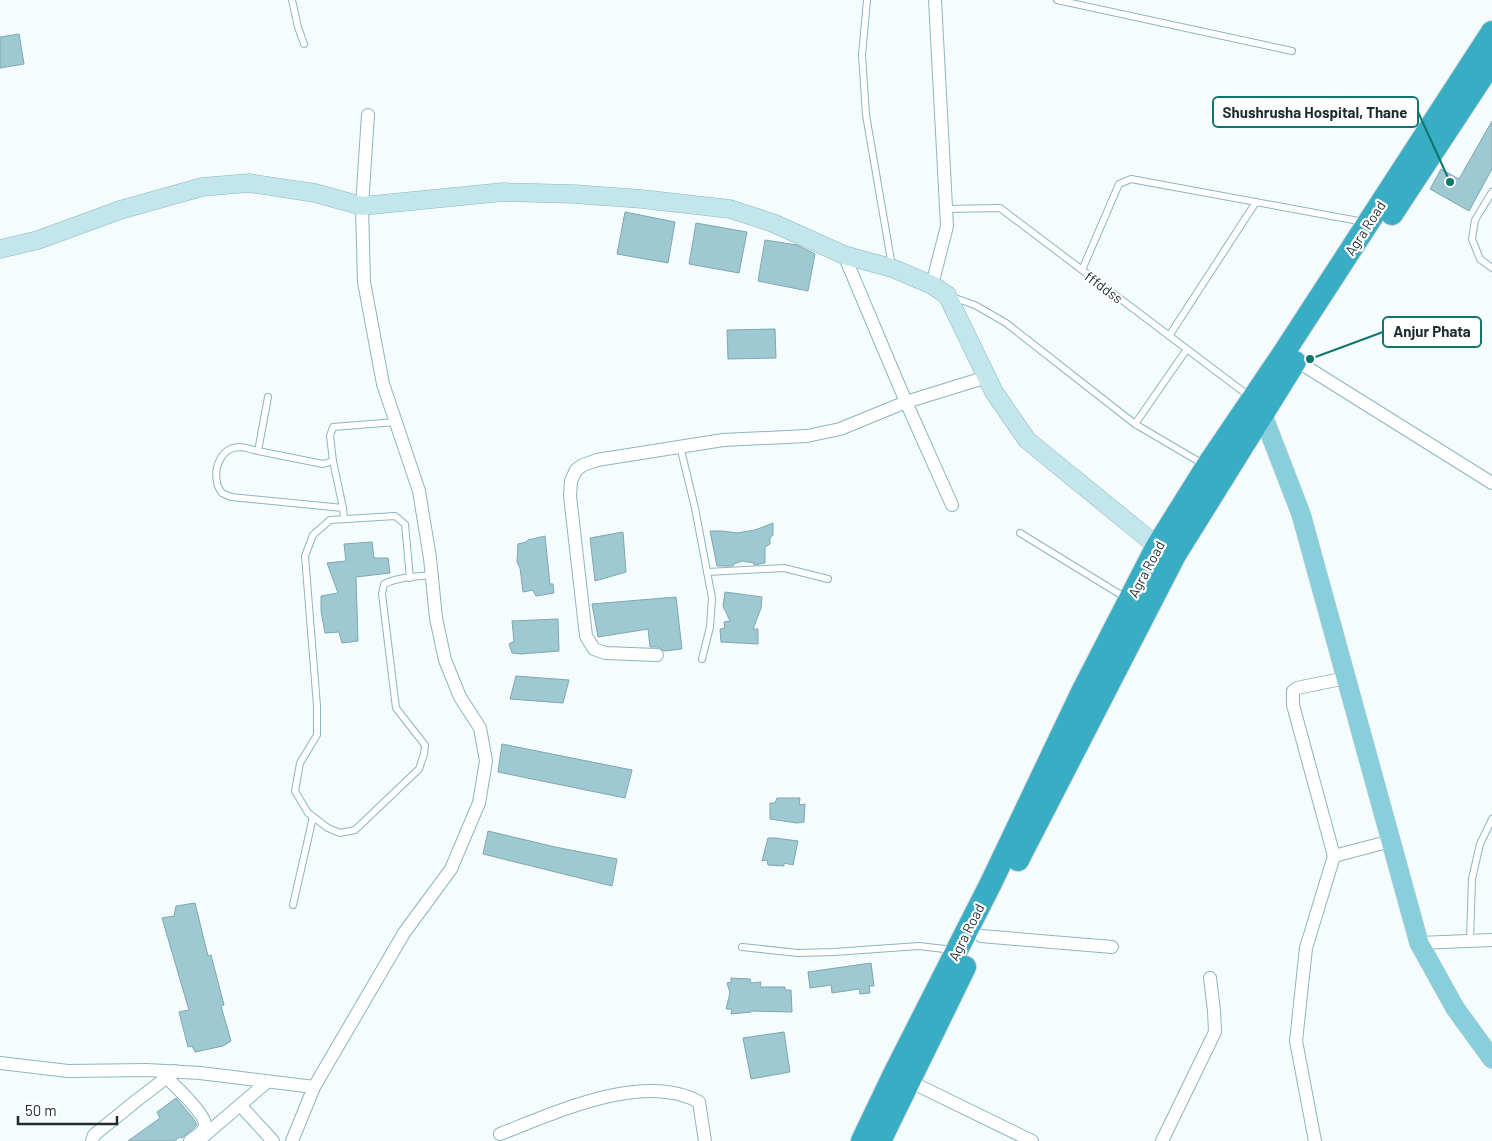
<svg xmlns="http://www.w3.org/2000/svg" width="1492" height="1141" font-family="Barlow,sans-serif">
<style>
.building{fill:#9fc9d2;stroke:#7ea7b0}
.lines{fill:none;stroke-linecap:round;stroke-linejoin:round}
.lane-casing{stroke:#8cb6bf;stroke-width:8}
.street-casing{stroke:#8cb6bf;stroke-width:14}
.secondary-casing{stroke:#8cb6bf;stroke-width:19}
.primary-casing{stroke:#d6d9da;stroke-width:20}
.highway-casing{stroke:#d6d9da;stroke-width:24}
.lane{stroke:#fff;stroke-width:6}
.street{stroke:#fff;stroke-width:12}
.secondary{stroke:#c3e6ed;stroke-width:18}
.primary{stroke:#88cedb;stroke-width:19}
.highway{stroke:#38adc3;stroke-width:22}
.labels{text-anchor:middle;dominant-baseline:central;stroke-width:4.5;stroke-linejoin:round;paint-order:stroke}
.street-label{font-size:14px;fill:#1c2d30;stroke:#fff}
.leader{fill:none;stroke:#0f766e;stroke-width:2}
.callout-dot{fill:#0f766e;stroke:#fff;stroke-width:2}
.callout{fill:#fff;stroke:#0f766e;stroke-width:2}
.callout-label{font-size:15px;text-anchor:middle;font-weight:bold;fill:#1c2d30}
</style>
<rect width="100%" height="100%" fill="#f4fcfe"/>
<g class="building">
<path d="M19,34L24,64L0,68V37Z"/>
<path d="M1492,121V169L1469,211L1430,189L1441,169L1459,179Z"/>
<path d="M625,212L675,222L668,263L617,254Z"/>
<path d="M696,223L747,232L739,273L689,264Z"/>
<path d="M765,240L797,245L815,254L808,291L758,281Z"/>
<path d="M775,329L776,358L728,359L727,330Z"/>
<path d="M773,523V535L770,538V544L765,547V563L754,565V563L742,561L734,564L733,566H717L710,531H723L737,533L755,530Z"/>
<path d="M623,532L626,572L595,581L590,538Z"/>
<path d="M545,536L550,584H553L554,593L536,596L533,590L523,592L520,568L517,562L518,544L526,542L528,540Z"/>
<path d="M372,542L374,558H388L390,573L356,577L358,641L342,643L339,632L325,633L321,611V596L338,593L327,563L346,561L344,544Z"/>
<path d="M725,592L762,597L761,608L753,629H758V644L721,642L720,629L725,628L724,622L730,621L723,606Z"/>
<path d="M676,597L682,649L664,651L658,647H650L648,629L598,637L592,604Z"/>
<path d="M558,619L559,651L521,654L512,653L509,644L514,641L512,621Z"/>
<path d="M516,676L569,680L563,703L510,699Z"/>
<path d="M502,744L632,770L625,798L498,772Z"/>
<path d="M777,798H800L799,805L805,804L804,822L797,823L770,819V803H775Z"/>
<path d="M488,831L555,847L617,859L612,886L483,854Z"/>
<path d="M768,838H775L798,841L793,865L784,863V866L768,865L767,860L762,861Z"/>
<path d="M195,903L208,956L211,955L224,1005L221,1006L231,1041L223,1046L195,1052L192,1046L188,1047L179,1012L189,1010L162,918L174,916L176,906Z"/>
<path d="M871,963L874,986H869L870,993L860,994L859,989L832,993L831,985L810,988L808,972Z"/>
<path d="M731,978L750,979L751,983L761,982L760,987H785V990H791L792,1012L751,1011V1012L731,1014L732,1009H726L730,993L727,983L731,982Z"/>
<path d="M784,1032L790,1072L751,1079L743,1038Z"/>
<path d="M176,1098L193,1118L197,1125L194,1128L182,1138L180,1137L174,1141H128L160,1118L157,1112Z"/>
</g>
<g class="lines">
<g class="lane-casing">
<g id="lane">
<path d="M292,0L298,27L304,44"/>
<path d="M867,0L862,55L866,115L892,266"/>
<path d="M1057,0L1292,51"/>
<path d="M1492,192L1475,220L1472,239L1480,259L1492,268"/>
<path d="M945,209L1000,208L1249,396"/>
<path d="M1082,270L1119,184L1131,179L1364,222"/>
<path d="M952,297L975,305L1006,323L1135,424L1203,464"/>
<path d="M1169,336L1256,202"/>
<path d="M268,397L258,451L323,464L333,461L330,436L333,427L396,422"/>
<path d="M1135,424L1187,349"/>
<path d="M680,446L695,508L712,598L710,627L702,659"/>
<path d="M258,451C253,450 245,447 239,447C221,448 214,467 217,482C217,486 220,490 222,493L231,497L343,508L344,519"/>
<path d="M333,461L343,508"/>
<path d="M1020,533L1126,598"/>
<path d="M707,572L784,568L828,579"/>
<path d="M410,578L405,524L395,516L330,520L313,535L305,556L317,706V735L300,763L295,791L308,813L328,828L340,833L355,830L419,769L424,754L425,745L396,708L382,594L384,584C398,577 415,577 432,575"/>
<path d="M293,905L313,817"/>
<path d="M1470,941L1472,879L1480,844L1492,819"/>
<path d="M742,947L798,953L834,952L919,946L953,950"/>
</g>
</g>
<g class="street-casing">
<g id="street">
<path d="M844,255L906,402L952,505"/>
<path d="M932,285L947,226L935,0"/>
<path d="M1292,358L1492,483"/>
<path d="M657,655L605,653L594,649L586,636L570,496L571,481L576,470L583,465L597,460L723,440L807,436L840,429L906,402L987,377"/>
<path d="M1334,856L1293,705V691L1297,688L1346,678"/>
<path d="M981,936L1112,947"/>
<path d="M1419,943L1492,940"/>
<path d="M0,1063L68,1071L147,1070L200,1073L314,1087"/>
<path d="M167,1078C175,1086 204,1113 205,1124C206,1131 195,1137 190,1141"/>
<path d="M909,1081L1032,1141"/>
<path d="M240,1105L273,1141"/>
<path d="M500,1134C554,1113 644,1071 699,1102L705,1141"/>
<path d="M92,1141L94,1135L136,1101L175,1071"/>
<path d="M198,1141L267,1082"/>
<path d="M292,1141L314,1087L404,933L451,869L479,803L486,761L480,728L460,697L445,660L436,618L430,558L419,491L383,384L364,282L362,206L368,115"/>
<path d="M1162,1141L1215,1032L1214,1011L1210,978"/>
<path d="M1315,1141L1296,1041L1306,948L1334,856L1391,841"/>
</g>
</g>
<g class="secondary-casing">
<path id="secondary" d="M0,249L38,240L120,210L202,187L249,183L315,193L362,206L503,192L574,194L642,199L730,209L773,223L844,255L892,268L932,285L947,295L994,392L1027,440L1157,546L1168,552"/>
</g>
<g class="primary-casing">
<path id="primary" d="M1257,405L1262,413L1301,514L1419,943L1455,1008L1492,1059"/>
</g>
<g class="highway-casing">
<g id="highway">
<path d="M1392,214L1492,62"/>
<path d="M1018,860L1175,555L1295,362"/>
<path d="M862,1141L894,1074L991,883L1082,692L1157,546L1207,466L1283,354L1492,32"/>
<path d="M880,1141L965,967"/>
</g>
</g>
<use href="#lane" class="lane"/>
<use href="#street" class="street"/>
<use href="#secondary" class="secondary"/>
<use href="#primary" class="primary"/>
<use href="#highway" class="highway"/>
</g>
<g class="labels">
<g class="street-label">
<text transform="translate(1365 228) rotate(-57)">Agra Road</text>
<text transform="translate(1104 287) rotate(37)">fffddss</text>
<text transform="translate(1146 569) rotate(-62)">Agra Road</text>
<text transform="translate(966 932) rotate(-63)">Agra Road</text>
</g>
</g>
<path class="leader" d="M1450 182L1418 112M1310 359L1383 332"/>
<g class="callout-dot">
<circle cx="1450" cy="182" r="5"/>
<circle cx="1310" cy="359" r="5"/>
</g>
<g class="callout">
<rect x="1213" y="97" width="205" height="30" rx="5"/>
<rect x="1383" y="317" width="98" height="30" rx="5"/>
</g>
<g class="callout-label">
<text x="1315" y="118">Shushrusha Hospital, Thane</text>
<text x="1432" y="337">Anjur Phata</text>
</g>
<path d="M18 1116v8h99v-8" fill="none" stroke="#1c2d30" stroke-width="2.5"/>
<text x="25" y="1116" font-size="15" fill="#1c2d30" stroke="#ffffff" stroke-width="4" paint-order="stroke">50 m</text>
</svg>
